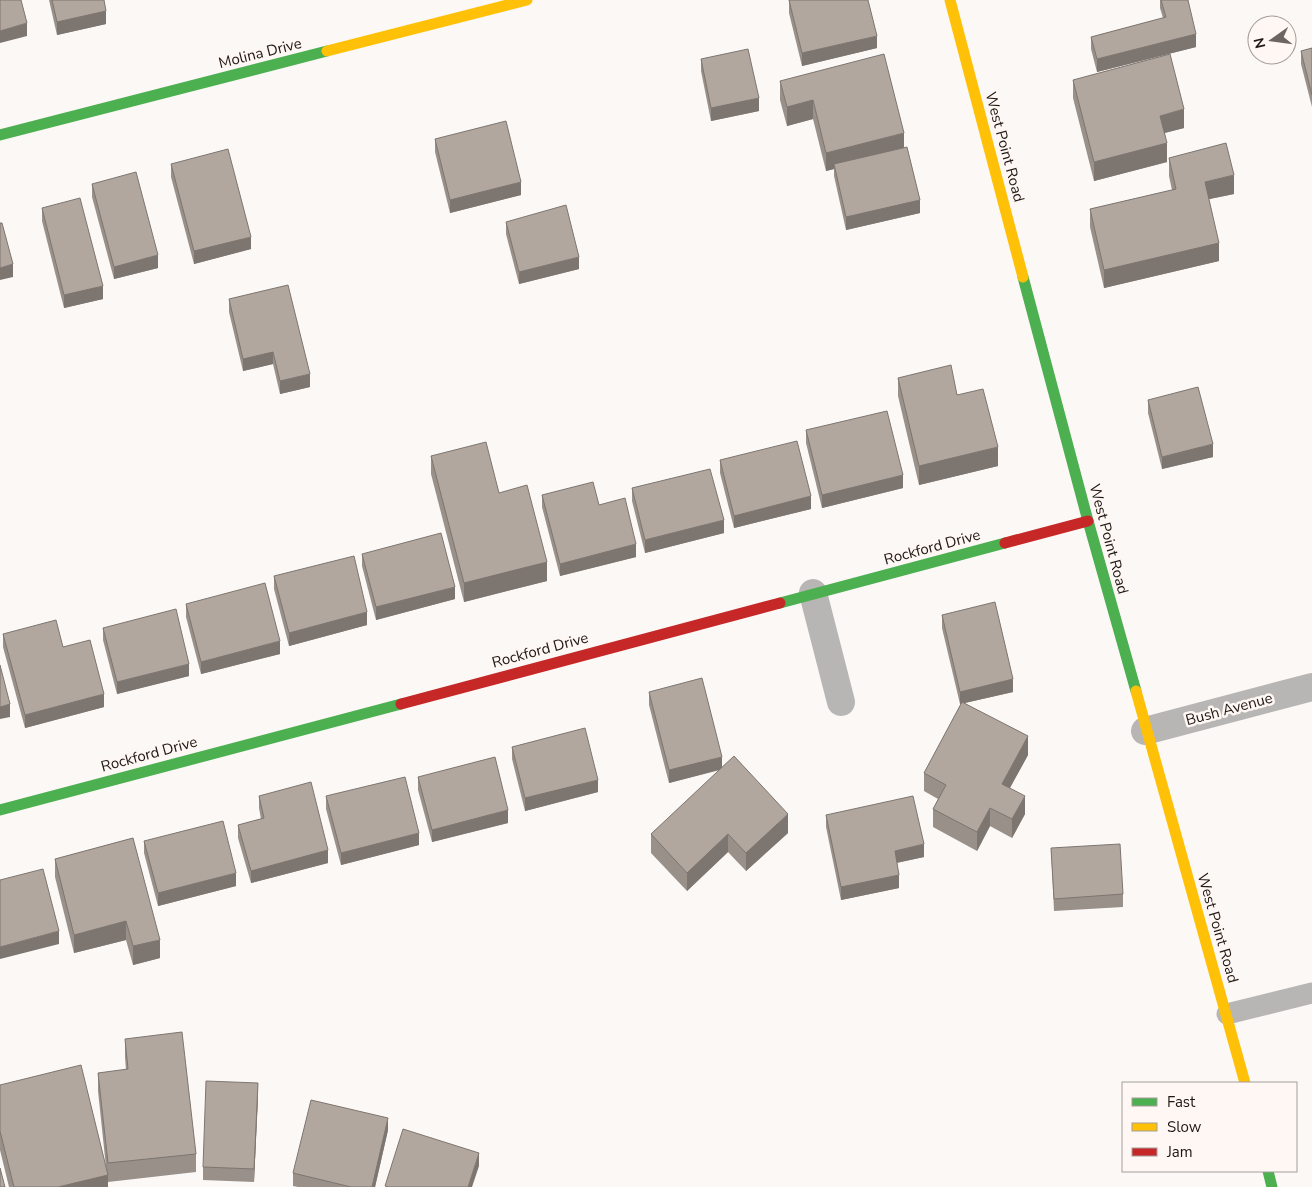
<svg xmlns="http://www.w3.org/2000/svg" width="1312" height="1187" font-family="'Nunito Sans',sans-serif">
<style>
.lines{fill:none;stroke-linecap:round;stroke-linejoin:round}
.lane{stroke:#b8b6b4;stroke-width:21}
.street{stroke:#b8b6b4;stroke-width:28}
.fast{stroke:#4caf50;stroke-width:11}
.slow{stroke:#ffc107;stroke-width:11}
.jam{stroke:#c62828;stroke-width:11}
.wall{fill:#999089}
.shaded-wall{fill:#7d756f}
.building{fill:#b2a79f;stroke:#7d756f}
.labels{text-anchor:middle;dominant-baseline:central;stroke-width:5;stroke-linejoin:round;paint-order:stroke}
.street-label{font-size:15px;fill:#1e1814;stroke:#fef7f3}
</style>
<rect width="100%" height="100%" fill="#fbf8f6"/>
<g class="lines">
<path class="lane" d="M1227,1014L1312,993"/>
<g class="street">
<path d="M813,593L841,702"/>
<path d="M1145,731L1312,687"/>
</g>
<g class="fast">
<path d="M0,135L327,51"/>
<path d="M1023,277L1088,521L1136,691"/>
<path d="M780,603L1005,543"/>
<path d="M0,810L401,704"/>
<path d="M1268,1171L1272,1187"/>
</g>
<g class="slow">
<path d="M950,0L1023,277"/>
<path d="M327,51L527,0"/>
<path d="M1136,691L1245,1083"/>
</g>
<g class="jam">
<path d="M1005,543L1088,521"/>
<path d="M401,704L780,603"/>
</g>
</g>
<g class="wall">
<path d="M49,0H104L106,24L57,35Z"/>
<path d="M789,0L877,48L802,66L789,13Z"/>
<path d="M1160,0H1188L1196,47L1097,72L1091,49V37L1163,18L1160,8Z"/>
<path d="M1312,48V107L1301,64V51Z"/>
<path d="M701,59L759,111L711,121L701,71Z"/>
<path d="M1073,80L1184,128L1165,133L1167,162L1094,181L1073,98Z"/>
<path d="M780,81L904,147L920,213L846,230L834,176V169L826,171L813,119L787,126L780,100Z"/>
<path d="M435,139L521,195L450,213L435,152Z"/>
<path d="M1169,158L1234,194L1209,199L1219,261L1104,288L1090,227V209L1172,190L1169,176Z"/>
<path d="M171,164L251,249L194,264L171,177Z"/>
<path d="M92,184L158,268L114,279L92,197Z"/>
<path d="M42,208L103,299L64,308L42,221Z"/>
<path d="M506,222L579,269L519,284L506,234Z"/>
<path d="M229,299L310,387L280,394L273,364L243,371L229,312Z"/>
<path d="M898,378L957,395L998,466L919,485L898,396Z"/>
<path d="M1148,400L1213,457L1162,469L1148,413Z"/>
<path d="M806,430L903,488L822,508L806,443Z"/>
<path d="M431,456L499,493L547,581L464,602L431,474Z"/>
<path d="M720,460L811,509L734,528L720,473Z"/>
<path d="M632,488L724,533L645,553L632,501Z"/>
<path d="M542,495L599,505L636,557L560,576L542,507Z"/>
<path d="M362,554L455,599L376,620L362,566Z"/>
<path d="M274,576L367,625L289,646L274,589Z"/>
<path d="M186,604L280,654L201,674L186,617Z"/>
<path d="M942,615L1013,692L965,703L1028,755L1010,788L1025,814L1012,838L990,826L977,851L933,827V809L938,799L924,791V773L961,704H960L942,628Z"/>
<path d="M103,628L189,676L117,694L103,640Z"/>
<path d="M3,634L63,647L104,707L25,728L3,647Z"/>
<path d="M649,692L722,768L788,833L746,871L728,852L687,891L651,853V834L720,770L669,783L649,705Z"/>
<path d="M512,747L598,792L525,811L512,759Z"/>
<path d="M418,777L508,823L432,842L418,790Z"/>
<path d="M259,796L328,863L251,883L238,838V825L261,819L259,808Z"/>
<path d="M326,796L419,845L341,865L326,809Z"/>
<path d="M826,815L924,857L897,863L899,888L841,900L826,827Z"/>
<path d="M133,838L160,958L133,965L126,940L74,953L55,877V859Z"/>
<path d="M144,841L236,886L158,906L144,853Z"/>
<path d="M1051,848L1123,894V907L1054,911Z"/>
<path d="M125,1039L196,1154V1172L108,1182V1187H9L0,1150V1085L106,1167L98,1091V1073L126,1070L125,1057Z"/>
<path d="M258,1096L254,1182L203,1180V1167Z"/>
<path d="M388,1130L375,1187H298L293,1186V1173Z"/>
</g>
<g class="shaded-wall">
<path d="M106,11V24L57,35V22Z"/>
<path d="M27,23V36L0,43V31Z"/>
<path d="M1196,34V47L1097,72V59Z"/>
<path d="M877,36V48L802,66V53Z"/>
<path d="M759,98V111L711,121V108Z"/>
<path d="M813,100V119L787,126V107Z"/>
<path d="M1184,109V128L1160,134V116Z"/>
<path d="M904,133V151L834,164V169L826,171V153Z"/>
<path d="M1167,143V162L1094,181V162Z"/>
<path d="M1234,175V194L1205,200V182Z"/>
<path d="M521,182V195L450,213V200Z"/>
<path d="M920,200V213L846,230V217Z"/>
<path d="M251,237V249L194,264V251Z"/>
<path d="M1219,243V261L1104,288V270Z"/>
<path d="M158,255V268L114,279V267Z"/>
<path d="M579,257V269L519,284V272Z"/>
<path d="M13,264V277L0,280V268Z"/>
<path d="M103,286V299L64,308V295Z"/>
<path d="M273,352V364L243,371V359Z"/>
<path d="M310,374V387L280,394V381Z"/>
<path d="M1213,444V457L1162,469V457Z"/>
<path d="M998,447V466L919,485V466Z"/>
<path d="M903,475V488L822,508V495Z"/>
<path d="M811,496V509L734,528V516Z"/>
<path d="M724,520V533L645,553V540Z"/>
<path d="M636,544V557L560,576V564Z"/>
<path d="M547,562V581L464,602V583Z"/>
<path d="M455,587V599L376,620V607Z"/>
<path d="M367,612V625L289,646V633Z"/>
<path d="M280,641V654L201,674V662Z"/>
<path d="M189,664V676L117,694V682Z"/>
<path d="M1013,679V692L960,704V692Z"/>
<path d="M104,694V707L25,728V715Z"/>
<path d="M10,704V717L0,719V707Z"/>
<path d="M1028,736V755L1002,802V784Z"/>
<path d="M722,757V769L669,783V770Z"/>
<path d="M598,780V792L525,811V798Z"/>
<path d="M1025,796V814L1012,838V819Z"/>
<path d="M990,808V826L977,851V832Z"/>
<path d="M508,810V823L432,842V830Z"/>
<path d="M788,814V833L746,871V853Z"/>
<path d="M419,833V845L341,865V853Z"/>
<path d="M728,834V852L687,891V873Z"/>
<path d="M924,844V857L895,863V851Z"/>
<path d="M328,850V863L251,883V871Z"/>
<path d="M236,873V886L158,906V893Z"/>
<path d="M899,875V888L841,900V887Z"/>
<path d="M126,921V940L74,953V935Z"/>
<path d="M59,931V944L0,959V947Z"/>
<path d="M160,940V958L133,965V946Z"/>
<path d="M258,1083V1096L254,1182V1169Z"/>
<path d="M388,1118V1130L375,1187H372Z"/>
<path d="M479,1153V1166L472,1187H468Z"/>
<path d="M108,1175V1187H58Z"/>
</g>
<g class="building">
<path d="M0,0H21L27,23L0,31Z"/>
<path d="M52,0H104L106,11L57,22Z"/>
<path d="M789,0H868L877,36L802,53Z"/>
<path d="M1161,0H1188L1196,34L1097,59L1091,37L1166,17Z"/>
<path d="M1312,48V95L1301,51Z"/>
<path d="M748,49L759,98L711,108L701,59Z"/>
<path d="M884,54L904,133L826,153L813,100L787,107L780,81Z"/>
<path d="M1170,54L1184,109L1160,116L1167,143L1094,162L1073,80Z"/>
<path d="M506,121L521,182L450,200L435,139Z"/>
<path d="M1226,143L1234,175L1205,182L1219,243L1104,270L1090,209L1176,189L1169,158Z"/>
<path d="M907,147L920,200L846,217L834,164Z"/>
<path d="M228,149L251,237L194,251L171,164Z"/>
<path d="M136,172L158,255L114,267L92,184Z"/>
<path d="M80,198L103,286L64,295L42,208Z"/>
<path d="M566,205L579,257L519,272L506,222Z"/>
<path d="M0,223H2L13,264L0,268Z"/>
<path d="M288,285L310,374L280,381L273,352L243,359L229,299Z"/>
<path d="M951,365L957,395L983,389L998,447L919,466L898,378Z"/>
<path d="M1198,387L1213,444L1162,457L1148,400Z"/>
<path d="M887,411L903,475L822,495L806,430Z"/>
<path d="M797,441L811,496L734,516L720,460Z"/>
<path d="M486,442L499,493L527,485L547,562L464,583L431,456Z"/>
<path d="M710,469L724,520L645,540L632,488Z"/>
<path d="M593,482L599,505L625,498L636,544L560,564L542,495Z"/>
<path d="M441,533L455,587L376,607L362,554Z"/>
<path d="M354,556L367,612L289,633L274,576Z"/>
<path d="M265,583L280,641L201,662L186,604Z"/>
<path d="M995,602L1013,679L960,692L942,615Z"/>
<path d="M176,609L189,664L117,682L103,628Z"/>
<path d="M56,620L63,647L90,640L104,694L25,715L3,634Z"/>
<path d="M0,665L10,704L0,707Z"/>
<path d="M702,678L722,757L669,770L649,692Z"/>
<path d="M962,702L1028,736L1002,784L1025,796L1012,819L990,808L977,832L933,809L946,785L924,773Z"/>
<path d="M585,728L598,780L525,798L512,747Z"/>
<path d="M734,756L788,814L746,853L728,834L687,873L651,834Z"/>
<path d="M495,757L508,810L432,830L418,777Z"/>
<path d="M405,777L419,833L341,853L326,796Z"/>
<path d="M311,782L328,850L251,871L238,825L264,818L259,796Z"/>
<path d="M913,796L924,844L895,851L899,875L841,887L826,815Z"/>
<path d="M223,821L236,873L158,893L144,841Z"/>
<path d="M133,838L160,940L133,946L126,921L74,935L55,859Z"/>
<path d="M1120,844L1123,894L1054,899L1051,848Z"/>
<path d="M43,869L59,931L0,947V880Z"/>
<path d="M182,1032L196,1154L108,1163L98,1073L128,1069L125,1039Z"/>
<path d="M81,1065L108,1175L58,1187H14L0,1131V1085Z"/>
<path d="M206,1081L258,1083L254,1169L203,1167Z"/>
<path d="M311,1100L388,1118L372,1187H351L293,1173Z"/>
<path d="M403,1129L479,1153L468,1187H388L385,1186Z"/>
<path d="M0,1168L5,1187H0Z"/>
</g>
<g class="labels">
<g class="street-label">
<text transform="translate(260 53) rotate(-14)">Molina Drive</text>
<text transform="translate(1005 147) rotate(75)">West Point Road</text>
<text transform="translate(1109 539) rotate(75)">West Point Road</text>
<text transform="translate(932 547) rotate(-15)">Rockford Drive</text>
<text transform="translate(540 650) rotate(-15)">Rockford Drive</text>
<text transform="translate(1229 709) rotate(-15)">Bush Avenue</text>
<text transform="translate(149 754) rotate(-15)">Rockford Drive</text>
<text transform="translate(1218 928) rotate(74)">West Point Road</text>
</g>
</g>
<rect x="1122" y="1082" width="175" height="90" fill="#fef7f3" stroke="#a49e9a"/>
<rect x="1132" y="1098" width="25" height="8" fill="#4caf50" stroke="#a49e9a"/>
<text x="1167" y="1107" font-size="15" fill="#1e1814">Fast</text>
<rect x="1132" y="1123" width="25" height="8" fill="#ffc107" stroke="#a49e9a"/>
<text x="1167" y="1132" font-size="15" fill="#1e1814">Slow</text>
<rect x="1132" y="1148" width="25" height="8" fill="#c62828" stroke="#a49e9a"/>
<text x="1167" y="1157" font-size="15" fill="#1e1814">Jam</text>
<g transform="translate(1272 40) rotate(256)"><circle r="24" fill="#fef7f3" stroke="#a49e9a"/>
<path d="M0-4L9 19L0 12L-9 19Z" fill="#6b6663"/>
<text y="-8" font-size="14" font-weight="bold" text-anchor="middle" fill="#1e1814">N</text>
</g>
</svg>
